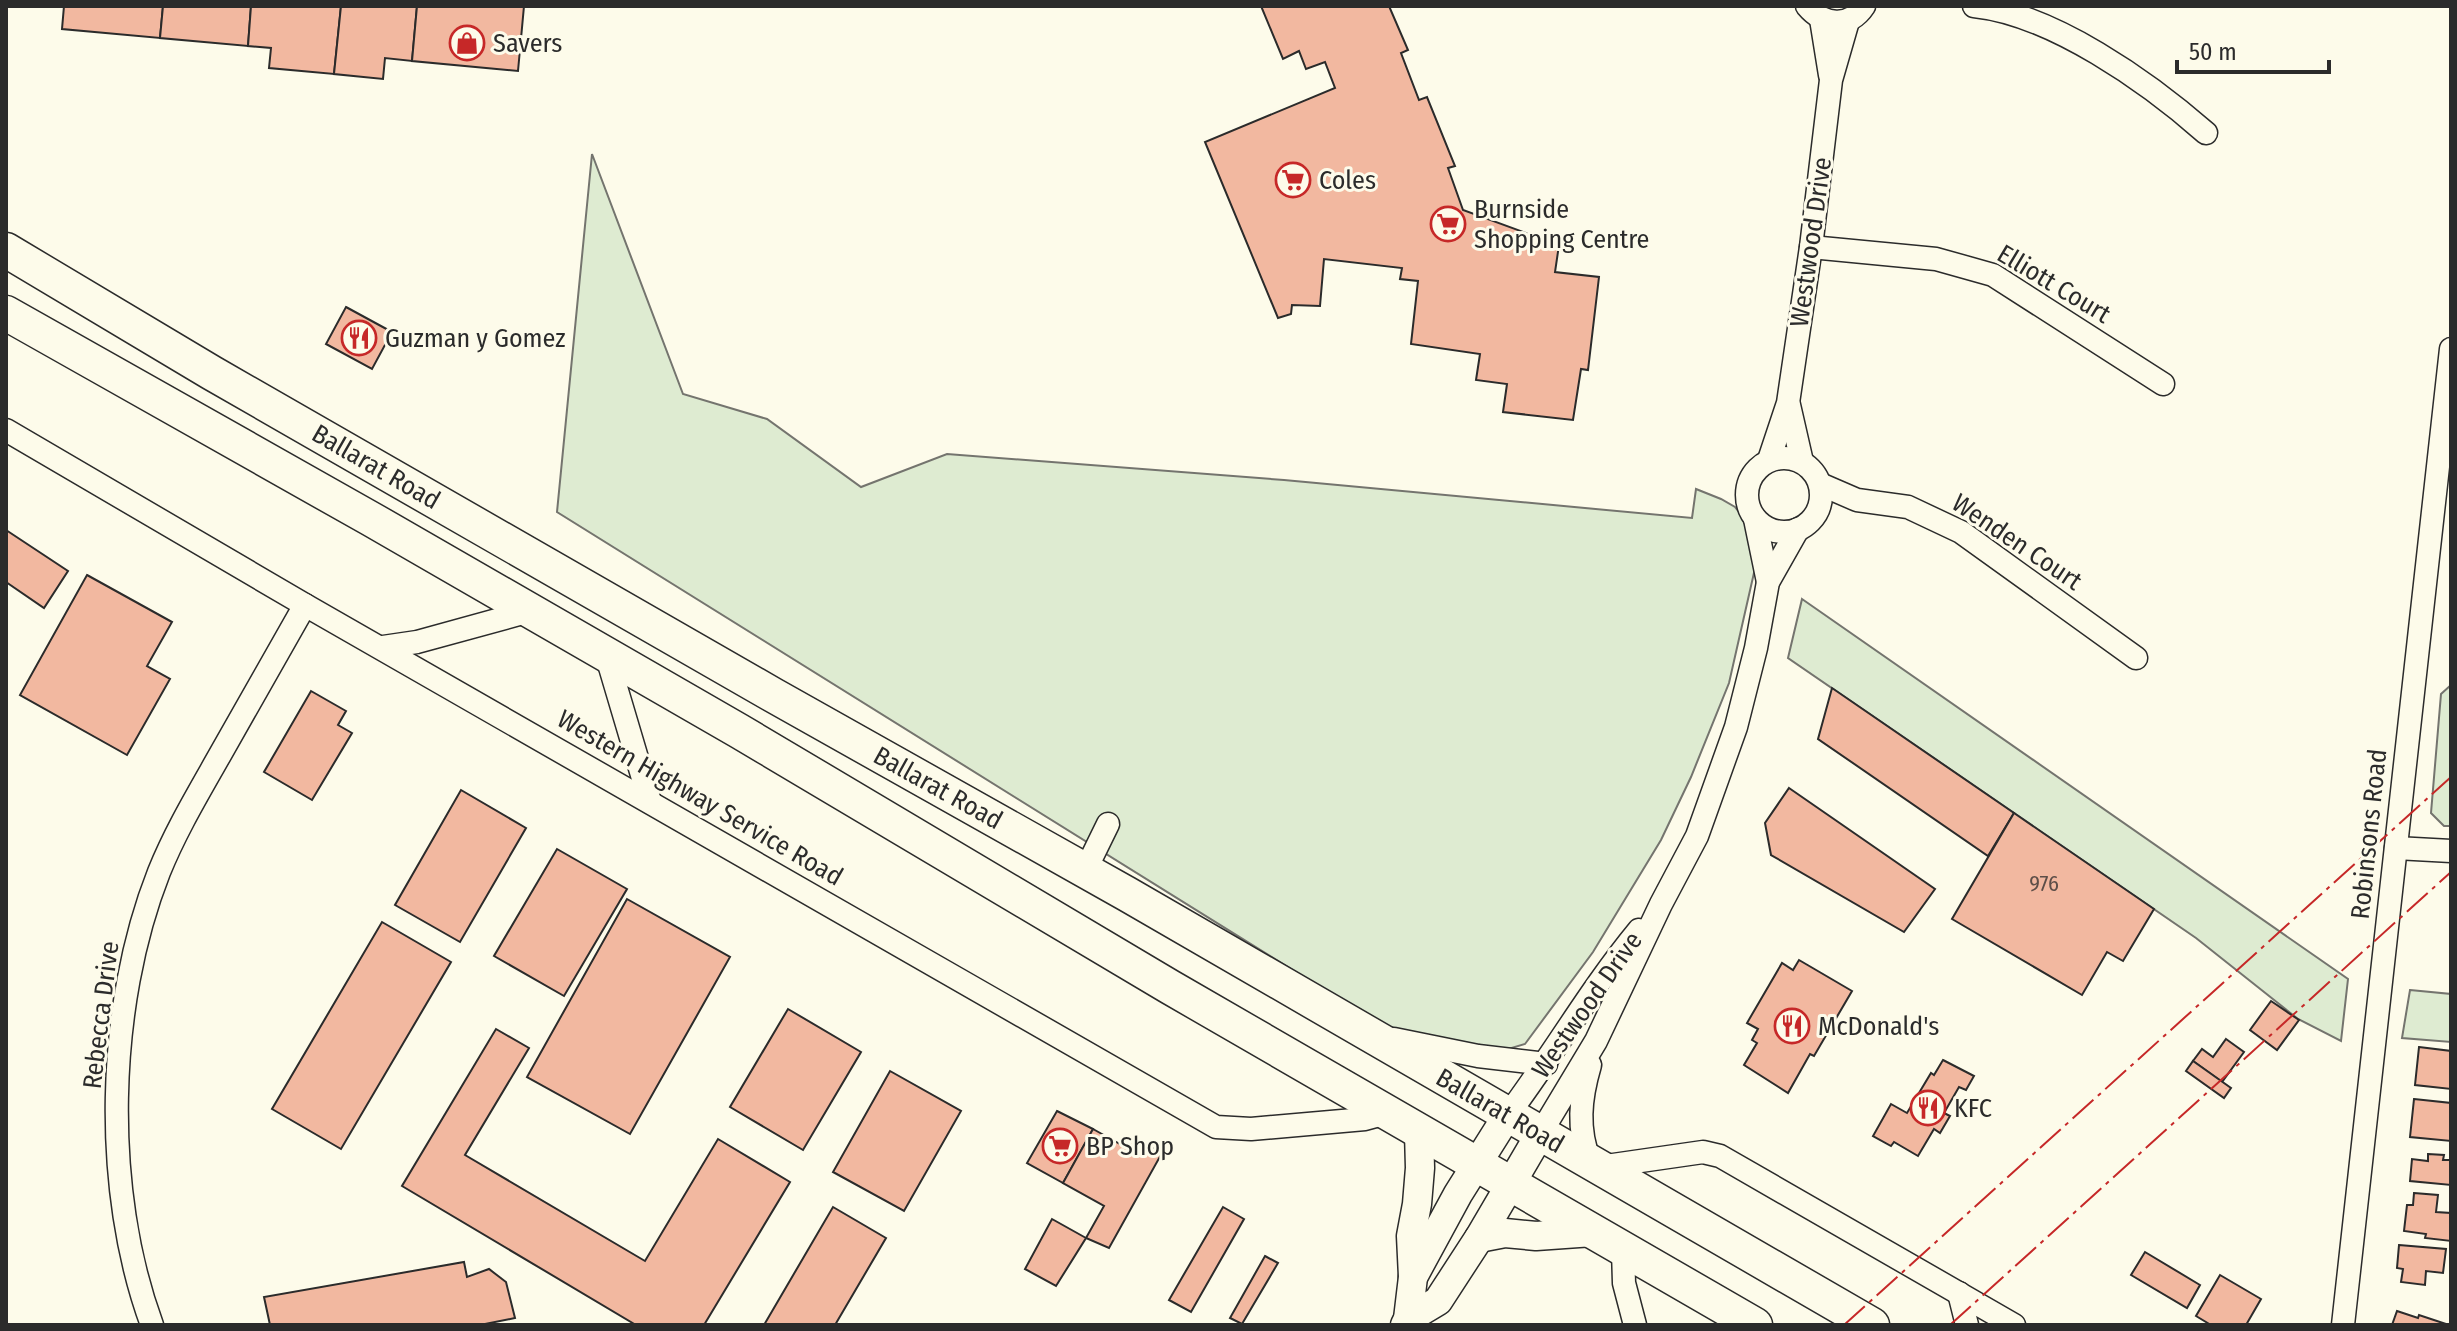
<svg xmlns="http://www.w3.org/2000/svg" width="2457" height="1331" font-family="'Fira Sans Condensed',sans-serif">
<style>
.green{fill:#deebd1;stroke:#74746e;stroke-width:2}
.building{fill:#f2b8a0;stroke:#2b2b2b;stroke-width:2}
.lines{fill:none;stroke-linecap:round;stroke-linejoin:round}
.minor-casing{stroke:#2b2b2b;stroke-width:25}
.major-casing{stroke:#2b2b2b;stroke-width:31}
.highway-casing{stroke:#2b2b2b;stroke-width:37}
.minor{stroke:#fdfbea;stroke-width:22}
.major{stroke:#fdfbea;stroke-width:28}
.highway{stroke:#fdfbea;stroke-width:34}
.power{stroke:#c62828;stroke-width:2;stroke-dasharray:28 6 4 6;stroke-linecap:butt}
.labels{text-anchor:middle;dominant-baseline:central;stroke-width:6;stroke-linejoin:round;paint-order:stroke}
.number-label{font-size:22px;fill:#5d4e48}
.poi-label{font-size:26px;fill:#2b2b2b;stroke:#fdfbea;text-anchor:start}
.street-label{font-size:26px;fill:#2b2b2b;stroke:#fdfbea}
</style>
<rect width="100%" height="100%" fill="#fdfbea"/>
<g class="green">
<path d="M592,154L683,394L767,419L861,487L947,454L1284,480L1692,518L1696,489L1721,499L1735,507L1743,517L1751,529L1756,564L1729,683L1691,777L1661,840L1593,952L1525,1044L1505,1050L1421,1038L1376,1022L557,512Z"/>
<path d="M1802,599L2348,979L2341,1041L2298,1019L2196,938L1788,658Z"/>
<path d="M2451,685V826H2444L2431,813L2441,694Z"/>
<path d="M2410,990L2451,994V1042L2402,1038Z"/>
</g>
<g class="building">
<path d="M64,6H163L160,38L62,29Z"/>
<path d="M163,6H251L248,46L160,38Z"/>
<path d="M251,6H341L334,74L269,68L271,48L248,46Z"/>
<path d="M341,6H417L412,61L385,58L383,79L334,74Z"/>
<path d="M417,6H524L518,71L412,61Z"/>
<path d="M1261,6H1389L1408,50L1401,53L1419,100L1427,97L1455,166L1448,168L1463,210L1559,245L1555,272L1599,277L1588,370L1581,369L1573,420L1503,412L1507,384L1476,380L1480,354L1411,344L1418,281L1400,279L1402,268L1324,259L1320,306L1292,305L1291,314L1278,318L1205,142L1335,88L1325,62L1306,69L1299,51L1283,59Z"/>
<path d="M346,307L392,332L372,369L326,344Z"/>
<path d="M6,530L68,571L44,608L6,582Z"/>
<path d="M87,575L172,622L147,666L170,679L127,755L20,695Z"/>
<path d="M1832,688L2014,813L1988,856L1818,739Z"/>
<path d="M311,691L346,711L338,725L352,733L312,800L264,772Z"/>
<path d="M1789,788L1935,889L1904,932L1771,855L1765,823Z"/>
<path d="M461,790L526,828L460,942L395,905Z"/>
<path d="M2014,813L2154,909L2123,961L2107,952L2082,995L1952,919Z"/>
<path d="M557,849L627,889L564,996L494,956Z"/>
<path d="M627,899L730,957L630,1134L527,1077Z"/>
<path d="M382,922L451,962L341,1149L272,1109Z"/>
<path d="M1799,960L1852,991L1814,1056L1810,1054L1788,1093L1744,1065L1757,1043L1752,1040L1758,1029L1747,1023L1782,963L1793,970Z"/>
<path d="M2271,1001L2299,1020L2277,1050L2250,1030Z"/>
<path d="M788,1009L861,1052L803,1150L730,1107Z"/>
<path d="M496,1029L529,1048L465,1155L645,1261L718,1139L790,1182L704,1325H636L402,1186Z"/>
<path d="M2226,1039L2244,1052L2222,1082L2193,1061L2202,1049L2213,1057Z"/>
<path d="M2419,1047L2451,1051V1089L2415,1085Z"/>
<path d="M1943,1060L1974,1076L1966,1090L1959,1087L1944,1113L1950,1116L1940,1133L1934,1129L1918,1156L1894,1142L1891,1146L1873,1136L1891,1104L1907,1113L1931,1073L1934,1075Z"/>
<path d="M2193,1061L2231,1088L2224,1098L2186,1071Z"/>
<path d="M890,1071L961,1111L904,1211L833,1172Z"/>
<path d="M2414,1099L2451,1103V1141L2410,1137Z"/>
<path d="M1057,1111L1093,1129L1063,1183L1027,1163Z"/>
<path d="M1093,1129L1127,1148L1133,1137L1162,1153L1109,1248L1086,1238L1104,1206L1063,1183Z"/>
<path d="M2428,1154L2444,1155L2443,1160H2451V1185L2410,1181L2412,1159L2428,1161Z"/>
<path d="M2414,1193L2438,1195L2436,1212L2451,1213V1241L2425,1238L2426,1234L2404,1231L2407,1205H2413Z"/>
<path d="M833,1207L886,1238L835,1325H764Z"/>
<path d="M1223,1207L1244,1219L1191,1312L1169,1300Z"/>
<path d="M1052,1219L1086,1238L1056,1286L1025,1269Z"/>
<path d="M2399,1245L2446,1249L2443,1273L2426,1271L2425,1285L2401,1282L2403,1269L2397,1268Z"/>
<path d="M2145,1252L2200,1285L2187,1308L2131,1275Z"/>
<path d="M1265,1256L1278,1263L1242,1324L1230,1318Z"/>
<path d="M464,1262L467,1277L489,1269L506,1282L515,1318L480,1325H270L264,1297Z"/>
<path d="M2220,1275L2261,1299L2246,1325H2211L2196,1316Z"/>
<path d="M2397,1311L2418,1318L2419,1315L2449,1325H2392Z"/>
</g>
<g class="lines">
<g class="minor-casing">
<g id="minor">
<path d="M1807,6C1823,25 1849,29 1864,6"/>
<path d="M1974,6C2052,14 2148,82 2206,133"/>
<path d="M1821,19L1830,75"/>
<path d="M1811,247L1936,259L1993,275L2163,384"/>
<path d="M1789,405L1802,462"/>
<path d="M6,430L305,605L1216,1127L1251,1129L1365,1119L1387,1113"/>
<circle cx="1784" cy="495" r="37"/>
<path d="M1769,460L1788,403L1811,247L1831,80L1848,21"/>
<path d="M1820,484L1857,500L1908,507L1961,532L2136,658"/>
<path d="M1755,519L1768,582"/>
<path d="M383,647L417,642L530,611"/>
<path d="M607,657L650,802"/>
<path d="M2396,848L2451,851"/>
<path d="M1085,871L1108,824"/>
<path d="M1394,1039L1478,1056L1546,1064"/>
<path d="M1590,1065C1580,1099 1577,1129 1590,1162"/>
<path d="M1507,1116C1553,1055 1591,988 1639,930"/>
<path d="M1540,1134L1596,1041L1661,904L1697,836L1736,727L1756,648L1768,582L1798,529"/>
<path d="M1599,1167L1703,1152L1720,1156L2014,1325"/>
<path d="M1623,1250L1624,1283L1635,1325"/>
<path d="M1959,1293L1967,1325"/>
<path d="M152,1325C102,1190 106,1006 159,872C176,830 199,792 221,753C249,704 277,654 305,605"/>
<path d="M2343,1325L2451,349"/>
</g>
</g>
<g class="major-casing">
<g id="major">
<path d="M1479,1238L1505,1233L1536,1236L1593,1232"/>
<path d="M1413,1277L1411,1236L1417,1204L1420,1168L1419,1132"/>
<path d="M1408,1319L1438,1301L1479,1238L1540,1134"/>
<path d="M1405,1325L1408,1319L1413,1277L1458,1194L1507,1116"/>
</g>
</g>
<g class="highway-casing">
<g id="highway">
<path d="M6,250L212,373L773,695L1127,894L1872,1325"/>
<path d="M6,313L371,519L739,731L1170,987L1755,1325"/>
</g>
</g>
<use href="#minor" class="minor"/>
<use href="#major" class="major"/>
<use href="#highway" class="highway"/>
<g class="power">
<path d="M1844,1325L2451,777"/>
<path d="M1950,1325L2451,872"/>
</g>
</g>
<defs>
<g id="shop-ring" transform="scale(1.8)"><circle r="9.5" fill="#fdfbea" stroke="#c62828" stroke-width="1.5"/><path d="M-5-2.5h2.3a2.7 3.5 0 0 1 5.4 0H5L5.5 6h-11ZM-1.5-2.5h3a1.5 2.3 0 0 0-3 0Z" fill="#c62828"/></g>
<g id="supermarket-ring" transform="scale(1.8)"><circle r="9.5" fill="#fdfbea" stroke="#c62828" stroke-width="1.5"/><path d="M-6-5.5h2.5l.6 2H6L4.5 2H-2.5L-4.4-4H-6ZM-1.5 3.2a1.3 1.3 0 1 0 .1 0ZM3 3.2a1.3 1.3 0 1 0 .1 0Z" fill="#c62828"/></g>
<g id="restaurant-ring" transform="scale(1.8)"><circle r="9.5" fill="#fdfbea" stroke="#c62828" stroke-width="1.5"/><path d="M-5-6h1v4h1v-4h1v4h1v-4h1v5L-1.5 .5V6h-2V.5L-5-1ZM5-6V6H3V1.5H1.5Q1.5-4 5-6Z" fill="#c62828"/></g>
</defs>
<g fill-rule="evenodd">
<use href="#shop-ring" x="467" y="43"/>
<use href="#supermarket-ring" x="1293" y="180"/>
<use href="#supermarket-ring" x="1448" y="224"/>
<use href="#restaurant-ring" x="359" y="338"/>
<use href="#restaurant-ring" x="1792" y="1026"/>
<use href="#restaurant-ring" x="1928" y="1108"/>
<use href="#supermarket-ring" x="1060" y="1146"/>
</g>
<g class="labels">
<g class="number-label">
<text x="2044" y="883">976</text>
</g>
<g class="poi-label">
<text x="493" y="43">Savers</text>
<text x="1319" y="180">Coles</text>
<text x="1474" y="209">Burnside<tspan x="1474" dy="30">Shopping Centre</tspan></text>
<text x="385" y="338">Guzman y Gomez</text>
<text x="1818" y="1026">McDonald's</text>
<text x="1954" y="1108">KFC</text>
<text x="1086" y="1146">BP Shop</text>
</g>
<g class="street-label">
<text transform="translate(1811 242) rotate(-82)">Westwood Drive</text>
<text transform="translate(2054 284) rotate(31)">Elliott Court</text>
<text transform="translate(376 467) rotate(30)">Ballarat Road</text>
<text transform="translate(2017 542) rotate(34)">Wenden Court</text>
<text transform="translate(938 788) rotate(29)">Ballarat Road</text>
<text transform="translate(700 798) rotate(30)">Western Highway Service Road</text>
<text transform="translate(2369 834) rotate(-84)">Robinsons Road</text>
<text transform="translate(1587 1005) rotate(-55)">Westwood Drive</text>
<text transform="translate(101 1015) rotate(-83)">Rebecca Drive</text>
<text transform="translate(1500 1111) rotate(30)">Ballarat Road</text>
</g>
</g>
<rect width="2457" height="1331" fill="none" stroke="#2b2b2b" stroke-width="16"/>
<path d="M2177 60v12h152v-12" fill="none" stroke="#2b2b2b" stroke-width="4"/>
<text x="2189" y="60" font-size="24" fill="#2b2b2b" stroke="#fdfbea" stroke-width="6" paint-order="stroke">50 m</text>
</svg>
